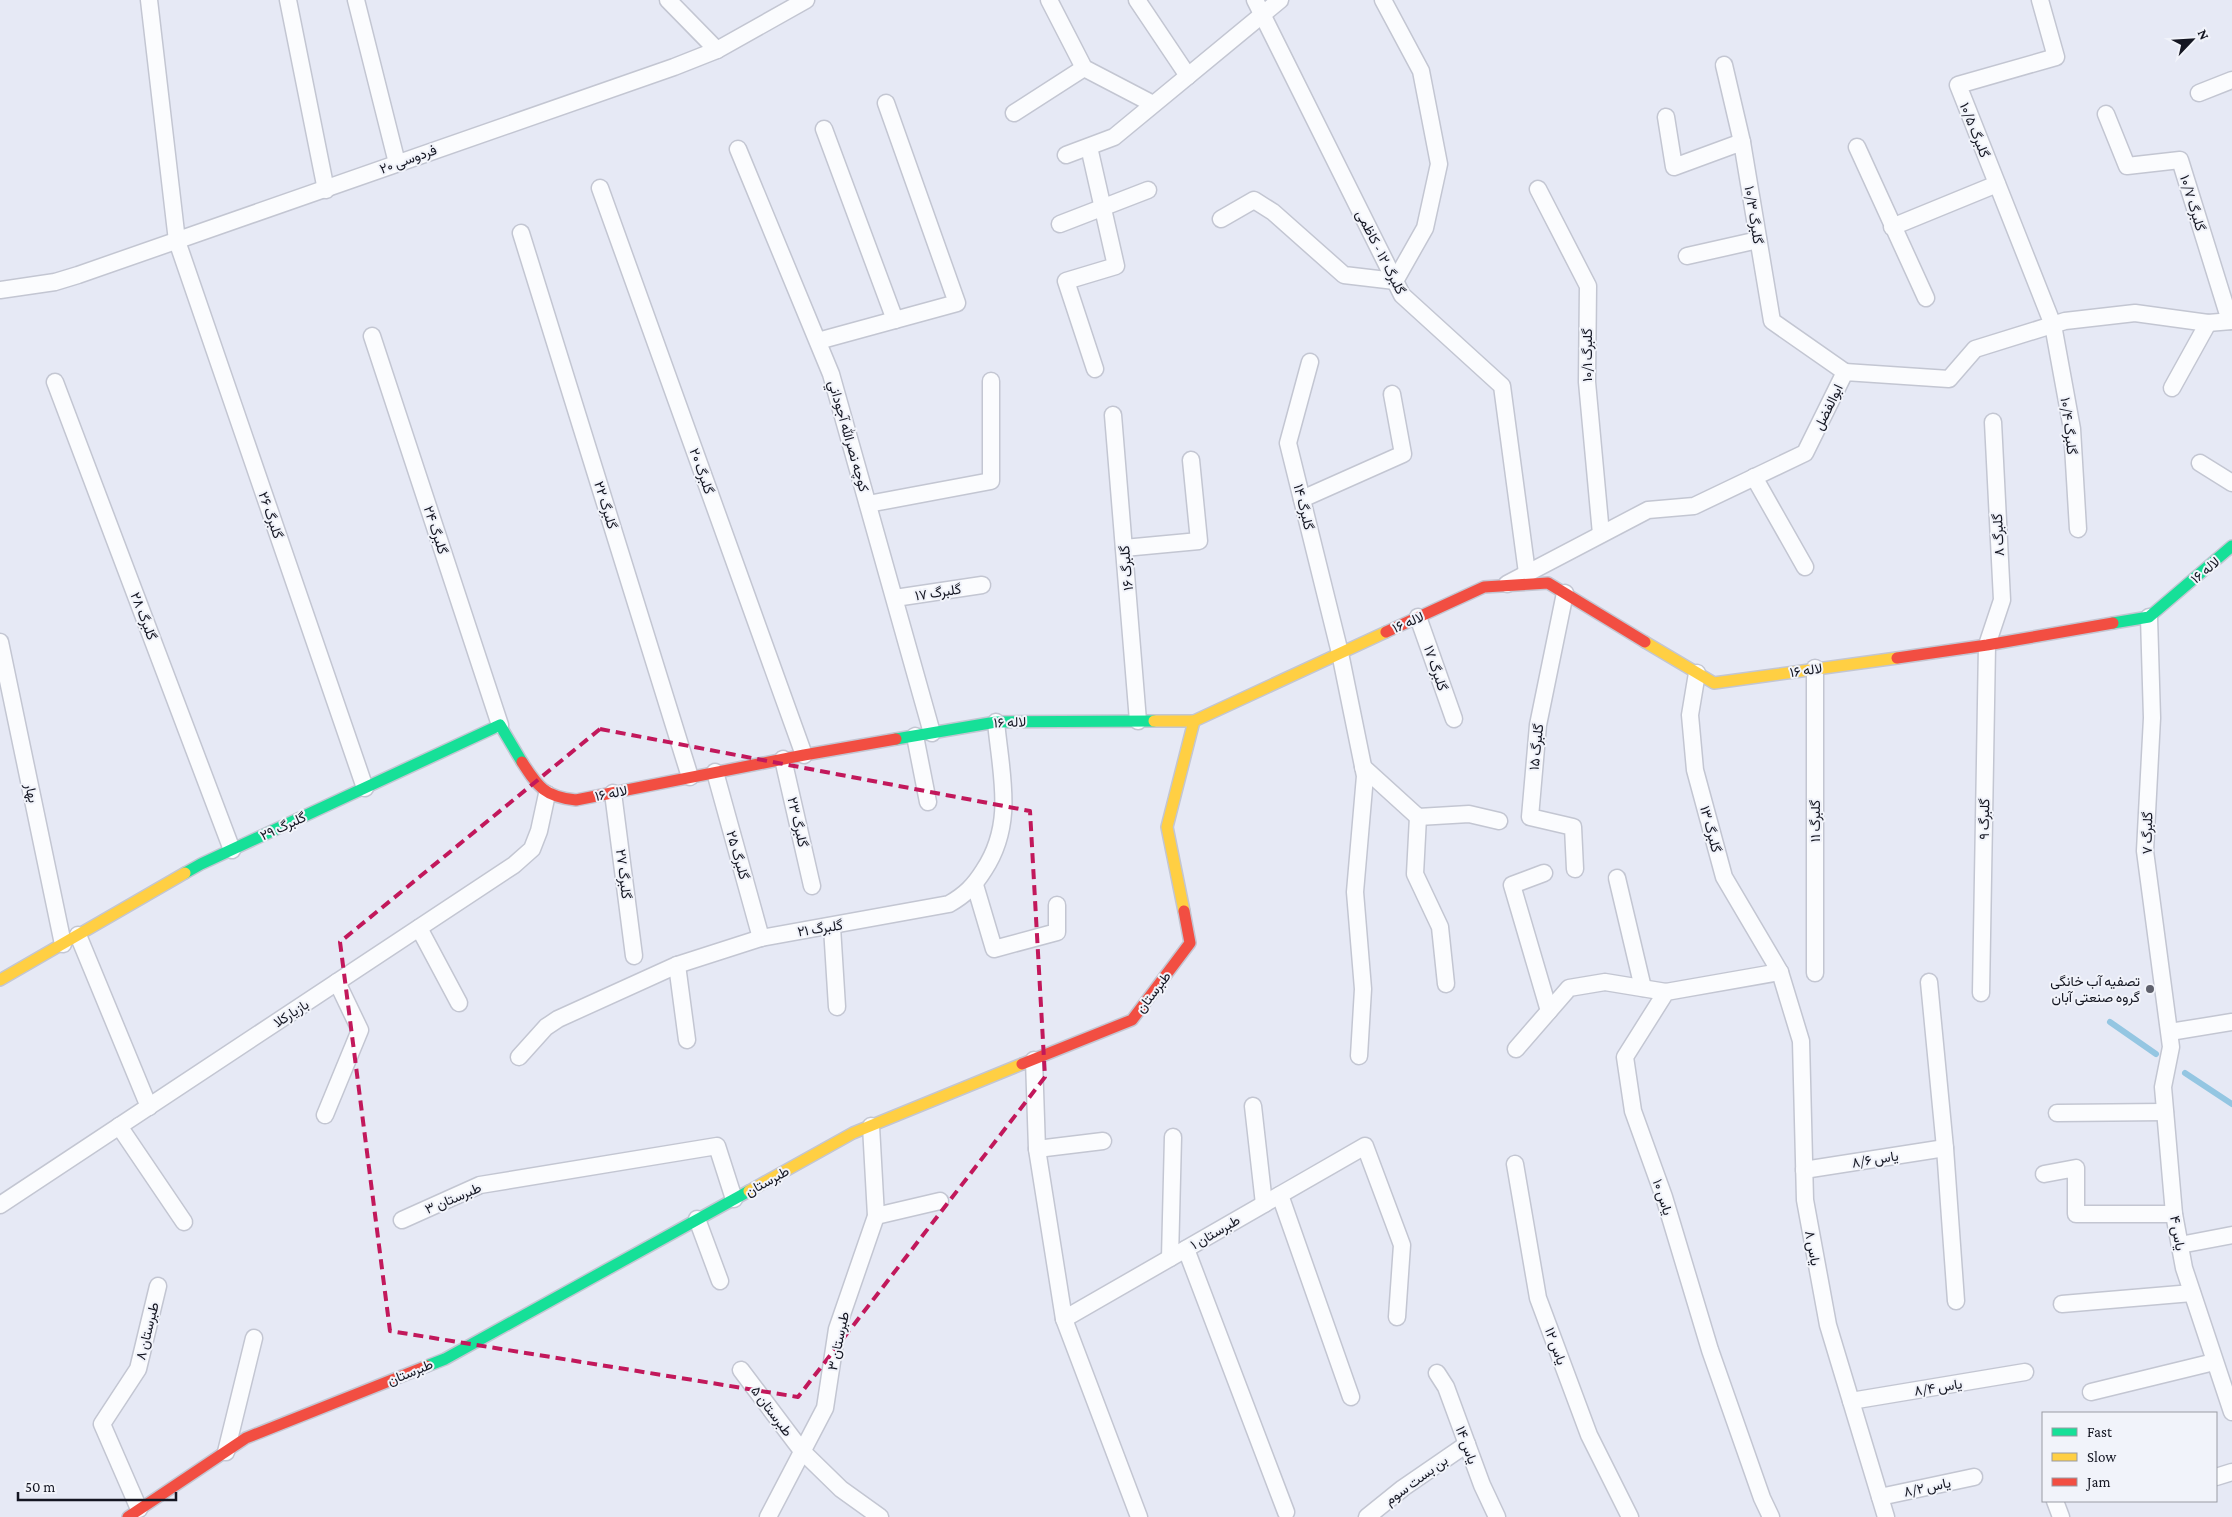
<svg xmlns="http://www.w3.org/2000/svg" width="2232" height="1517" font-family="'Crimson Pro',Vazirmatn,serif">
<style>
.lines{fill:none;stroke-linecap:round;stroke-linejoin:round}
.stream{stroke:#94c6e2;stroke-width:6}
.street-casing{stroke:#c3c6d2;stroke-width:19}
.fast-casing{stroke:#c3c6d2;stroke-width:14}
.slow-casing{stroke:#c3c6d2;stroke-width:14}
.jam-casing{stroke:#c3c6d2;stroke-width:14}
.street{stroke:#fbfcfe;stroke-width:16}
.fast{stroke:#16e098;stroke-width:11}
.slow{stroke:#ffcf43;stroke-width:11}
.jam{stroke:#f24e42;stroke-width:11}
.marked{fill:none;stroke:#c2185b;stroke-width:4;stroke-dasharray:10 6;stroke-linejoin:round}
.poi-dot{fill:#5e606c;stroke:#f1f3fa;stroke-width:2}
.labels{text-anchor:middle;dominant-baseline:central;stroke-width:4;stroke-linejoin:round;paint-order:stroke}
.street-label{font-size:14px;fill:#141622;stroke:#f1f3fa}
.poi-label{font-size:14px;fill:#141622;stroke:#f1f3fa;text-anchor:end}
</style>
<rect width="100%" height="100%" fill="#e6e9f5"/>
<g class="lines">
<g class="stream">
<path d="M2110,1022L2156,1054"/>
<path d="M2185,1073L2232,1104"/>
</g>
<g class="street-casing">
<g id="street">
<path d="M149,0L177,241L365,788"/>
<path d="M288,0L326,190"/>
<path d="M356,0L397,163"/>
<path d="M668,0L717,50"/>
<path d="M1049,0L1084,68L1153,104"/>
<path d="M1137,0L1188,76"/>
<path d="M1255,0L1402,295L1502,386L1527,573"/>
<path d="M2040,0L2056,57L1958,85L2053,325L2072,429L2078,529"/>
<path d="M1724,65L1742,142"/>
<path d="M2199,93L2232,80"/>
<path d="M1014,113L1084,68"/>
<path d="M2106,114L2127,166L2180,160L2230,321"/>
<path d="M1666,117L1674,167L1742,142L1772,321L1845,372"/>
<path d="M824,129L895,320"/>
<path d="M1089,147L1116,266L1066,281L1095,369"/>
<path d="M1857,147L1926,298"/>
<path d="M738,149L831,374L932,733"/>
<path d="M1066,155L1114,137L1280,0"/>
<path d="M600,188L804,755"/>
<path d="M1538,189L1588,286L1587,382L1601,534"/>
<path d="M1221,219L1254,200L1273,212L1344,275L1395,281L1425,228L1439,164L1421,71L1383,0"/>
<path d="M1060,224L1148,190"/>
<path d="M1892,227L1997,184"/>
<path d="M521,233L690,777"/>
<path d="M1687,256L1758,240"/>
<path d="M0,290L55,282L78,275L674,67L717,50L806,0"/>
<path d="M372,336L500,725"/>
<path d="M818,341L957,303L886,103"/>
<path d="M1310,362L1288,443L1340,653L1365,776L1355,892L1363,989L1359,1056"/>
<path d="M55,382L232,850"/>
<path d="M2172,388L2208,323"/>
<path d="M1113,415L1138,721"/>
<path d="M2200,463L2232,483"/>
<path d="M1754,477L1805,567"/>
<path d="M1302,499L1403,454L1392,394"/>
<path d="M868,504L991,481V381"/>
<path d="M1124,548L1199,541L1191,460"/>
<path d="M1507,584L1648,510L1694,506L1805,453L1845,372L1949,379L1975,349L2065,321L2135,313L2208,323L2232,321"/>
<path d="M1565,593L1538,725L1530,817L1573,827L1575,869"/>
<path d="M895,598L982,585"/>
<path d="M1418,617L1454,719"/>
<path d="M2149,617L2152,718L2145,851L2171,1047L2163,1087L2174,1214L2184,1268L2232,1412"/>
<path d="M0,642L63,944"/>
<path d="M1697,673L1690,715L1695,770L1724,877L1780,972L1801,1041L1805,1200L1828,1325L1886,1517"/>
<path d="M915,736L928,802"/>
<path d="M783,759L812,886"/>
<path d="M1363,767L1418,817L1469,814L1499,821"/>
<path d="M715,772L761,938"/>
<path d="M613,793L634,956"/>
<path d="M1418,817L1415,874L1440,927L1446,984"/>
<path d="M1544,873L1512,885L1549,1011"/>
<path d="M1617,878L1643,988"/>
<path d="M975,885L994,949L1057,932V905"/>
<path d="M832,927L837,1007"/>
<path d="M419,928L459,1003"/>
<path d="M78,935L149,1107"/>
<path d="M677,965L687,1040"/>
<path d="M1815,973V668"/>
<path d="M1929,982L1945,1148L1956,1301"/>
<path d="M1981,993L1987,645L2002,600L1993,422"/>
<path d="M2170,1032L2232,1022"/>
<path d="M1516,1049L1569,988L1605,982L1666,992"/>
<path d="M519,1057L546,1027L558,1019L677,965L761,938L949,904C965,895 974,886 984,870C1015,823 1001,775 996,722"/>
<path d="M1034,1060L1037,1149L1064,1319"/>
<path d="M1253,1106L1264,1204"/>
<path d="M2057,1113L2165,1112"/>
<path d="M325,1115L360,1030L337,982"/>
<path d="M119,1126L184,1222"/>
<path d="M1037,1149L1103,1141"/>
<path d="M1515,1164L1538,1298L1589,1435L1630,1517"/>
<path d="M1804,1170L1945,1148"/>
<path d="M2044,1174L2076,1168V1214H2174"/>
<path d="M1280,1195L1351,1397"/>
<path d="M0,1205L514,865L532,849L539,831L547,794"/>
<path d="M876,1216L940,1201"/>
<path d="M697,1219L720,1281"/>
<path d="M402,1220L480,1185L717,1146L734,1199"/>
<path d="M2180,1245L2232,1235"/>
<path d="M1186,1249L1286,1512"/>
<path d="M1170,1258L1173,1137"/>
<path d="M2062,1304L2192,1293"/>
<path d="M741,1370L802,1451L841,1489L880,1517"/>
<path d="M1437,1373L1446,1387L1482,1485L1497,1517"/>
<path d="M2091,1392L2214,1362"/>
<path d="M1851,1401L2025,1372"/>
<path d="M226,1452L254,1338"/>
<path d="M2216,1477L2232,1472"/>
<path d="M1880,1497L1974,1477"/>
<path d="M2055,1501L2061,1517"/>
<path d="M139,1509L102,1424L138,1369L158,1286"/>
<path d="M768,1517L825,1408L837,1329L876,1216L871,1126"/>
<path d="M1139,1517L1064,1319L1365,1146L1402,1245L1397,1317"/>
<path d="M1367,1517L1403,1488L1467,1444"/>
<path d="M1771,1517L1762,1498L1710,1350L1664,1197L1633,1111L1625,1057L1666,992L1780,972"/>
</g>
</g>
<g class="fast-casing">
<g id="fast">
<path d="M2113,623L2149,617L2232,546"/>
<path d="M896,739L996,722L1154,721"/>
<path d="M185,873L201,864L500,725L522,762"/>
<path d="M427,1366L445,1359L749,1191"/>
</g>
</g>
<g class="slow-casing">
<g id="slow">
<path d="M1645,642L1714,683L1897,658"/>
<path d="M1154,721H1194L1386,632"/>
<path d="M1184,911L1167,827L1194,721"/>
<path d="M0,980L185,873"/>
<path d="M749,1191L853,1133L1022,1064"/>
</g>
</g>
<g class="jam-casing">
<g id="jam">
<path d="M1386,632L1484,587L1548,583L1645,642"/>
<path d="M1897,658L1987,645L2113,623"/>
<path d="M522,762C538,787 545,797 576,800L804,755L896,739"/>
<path d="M1022,1064L1132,1020L1190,943L1184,911"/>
<path d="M128,1517L246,1438L427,1366"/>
</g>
</g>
<use href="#street" class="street"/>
<use href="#fast" class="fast"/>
<use href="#slow" class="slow"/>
<use href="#jam" class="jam"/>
</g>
<path class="marked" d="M600,729L1030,811L1045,1077L798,1397L390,1331L340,942Z"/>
<circle class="poi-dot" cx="2150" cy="989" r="5"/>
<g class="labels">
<g class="street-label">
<text transform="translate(1975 130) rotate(68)">گلبرگ ۱۰/۵</text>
<text transform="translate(408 159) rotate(-20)">فردوسی ۲۰</text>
<text transform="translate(2193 203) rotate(73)">گلبرگ ۱۰/۷</text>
<text transform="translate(1754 215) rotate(81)">گلبرگ ۱۰/۳</text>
<text transform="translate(1381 252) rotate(63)">گلبرگ ۱۲ - کاظمی</text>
<text transform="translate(1587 355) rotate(-90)">گلبرگ ۱۰/۱</text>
<text transform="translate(1828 407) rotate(-64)">ابوالفضل</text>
<text transform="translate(2069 426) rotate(83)">گلبرگ ۱۰/۴</text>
<text transform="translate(849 436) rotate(74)">كوچه نصرالله آجوداني</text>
<text transform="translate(702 471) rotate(70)">گلبرگ ۲۰</text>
<text transform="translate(606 505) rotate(73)">گلبرگ ۲۲</text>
<text transform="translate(1304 507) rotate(76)">گلبرگ ۱۴</text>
<text transform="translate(271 515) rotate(71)">گلبرگ ۲۶</text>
<text transform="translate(436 530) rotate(72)">گلبرگ ۲۴</text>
<text transform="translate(1998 535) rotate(-93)">گلبرگ ۸</text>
<text transform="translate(1126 568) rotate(-95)">گلبرگ ۱۶</text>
<text transform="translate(2205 570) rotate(-40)">لاله ۱۶</text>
<text transform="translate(938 592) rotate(-9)">گلبرگ ۱۷</text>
<text transform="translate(144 616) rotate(69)">گلبرگ ۲۸</text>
<text transform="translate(1408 622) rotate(-24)">لاله ۱۶</text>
<text transform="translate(1436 668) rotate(71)">گلبرگ ۱۷</text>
<text transform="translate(1806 670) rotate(-8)">لاله ۱۶</text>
<text transform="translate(1010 722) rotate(-2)">لاله ۱۶</text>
<text transform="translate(1536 747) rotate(-84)">گلبرگ ۱۵</text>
<text transform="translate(32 793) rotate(78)">بهار</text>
<text transform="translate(611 793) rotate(-11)">لاله ۱۶</text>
<text transform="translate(1984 819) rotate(-89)">گلبرگ ۹</text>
<text transform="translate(1815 821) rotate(-90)">گلبرگ ۱۱</text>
<text transform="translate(798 822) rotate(77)">گلبرگ ۲۳</text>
<text transform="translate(283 826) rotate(-25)">گلبرگ ۲۹</text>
<text transform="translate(1711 829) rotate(75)">گلبرگ ۱۳</text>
<text transform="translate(2147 833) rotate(-89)">گلبرگ ۷</text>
<text transform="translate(738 855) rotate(74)">گلبرگ ۲۵</text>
<text transform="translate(624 874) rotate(83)">گلبرگ ۲۷</text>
<text transform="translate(820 928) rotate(-9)">گلبرگ ۲۱</text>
<text transform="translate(1153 992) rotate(-53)">طبرستان</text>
<text transform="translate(291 1013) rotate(-33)">بازیارکلا</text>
<text transform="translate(1875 1159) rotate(-9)">یاس ۸/۶</text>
<text transform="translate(767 1181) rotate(-29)">طبرستان</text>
<text transform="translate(1663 1197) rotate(72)">یاس ۱۰</text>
<text transform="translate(453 1198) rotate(-23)">طبرستان ۳</text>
<text transform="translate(1215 1232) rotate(-30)">طبرستان ۱</text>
<text transform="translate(2178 1233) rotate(80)">یاس ۴</text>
<text transform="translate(1813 1248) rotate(80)">یاس ۸</text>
<text transform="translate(147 1331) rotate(-76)">طبرستان ۸</text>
<text transform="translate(838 1341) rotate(-78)">طبرستان ۳</text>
<text transform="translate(1556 1346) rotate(70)">یاس ۱۲</text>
<text transform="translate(410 1372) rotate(-22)">طبرستان</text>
<text transform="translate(1938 1387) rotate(-9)">یاس ۸/۴</text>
<text transform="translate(772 1411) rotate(53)">طبرستان ۵</text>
<text transform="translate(1467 1445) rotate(70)">یاس ۱۴</text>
<text transform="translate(1416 1480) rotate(-36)">بن بست سوم</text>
<text transform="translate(1927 1487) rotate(-12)">یاس ۸/۲</text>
</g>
<g class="poi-label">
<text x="2140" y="981">تصفیه آب خانگی<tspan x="2140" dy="16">گروه صنعتی آبان</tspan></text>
</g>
</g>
<rect x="2042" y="1412" width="175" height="90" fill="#f1f3fa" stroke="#999ba4"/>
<rect x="2052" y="1428" width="25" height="8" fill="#16e098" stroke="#999ba4"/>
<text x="2087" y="1437" font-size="15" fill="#141622">Fast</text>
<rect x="2052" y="1453" width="25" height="8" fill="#ffcf43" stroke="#999ba4"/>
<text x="2087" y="1462" font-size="15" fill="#141622">Slow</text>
<rect x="2052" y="1478" width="25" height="8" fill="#f24e42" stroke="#999ba4"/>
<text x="2087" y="1487" font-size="15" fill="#141622">Jam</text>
<g transform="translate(2192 40) rotate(65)" stroke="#f1f3fa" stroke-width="4" paint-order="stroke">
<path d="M0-4L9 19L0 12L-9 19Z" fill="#141622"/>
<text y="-8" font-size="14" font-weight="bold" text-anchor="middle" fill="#141622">N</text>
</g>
<path d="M18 1492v8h158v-8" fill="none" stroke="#141622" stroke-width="2.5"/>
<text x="25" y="1492" font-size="15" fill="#141622" stroke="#f1f3fa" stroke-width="4" paint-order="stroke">50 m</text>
</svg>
